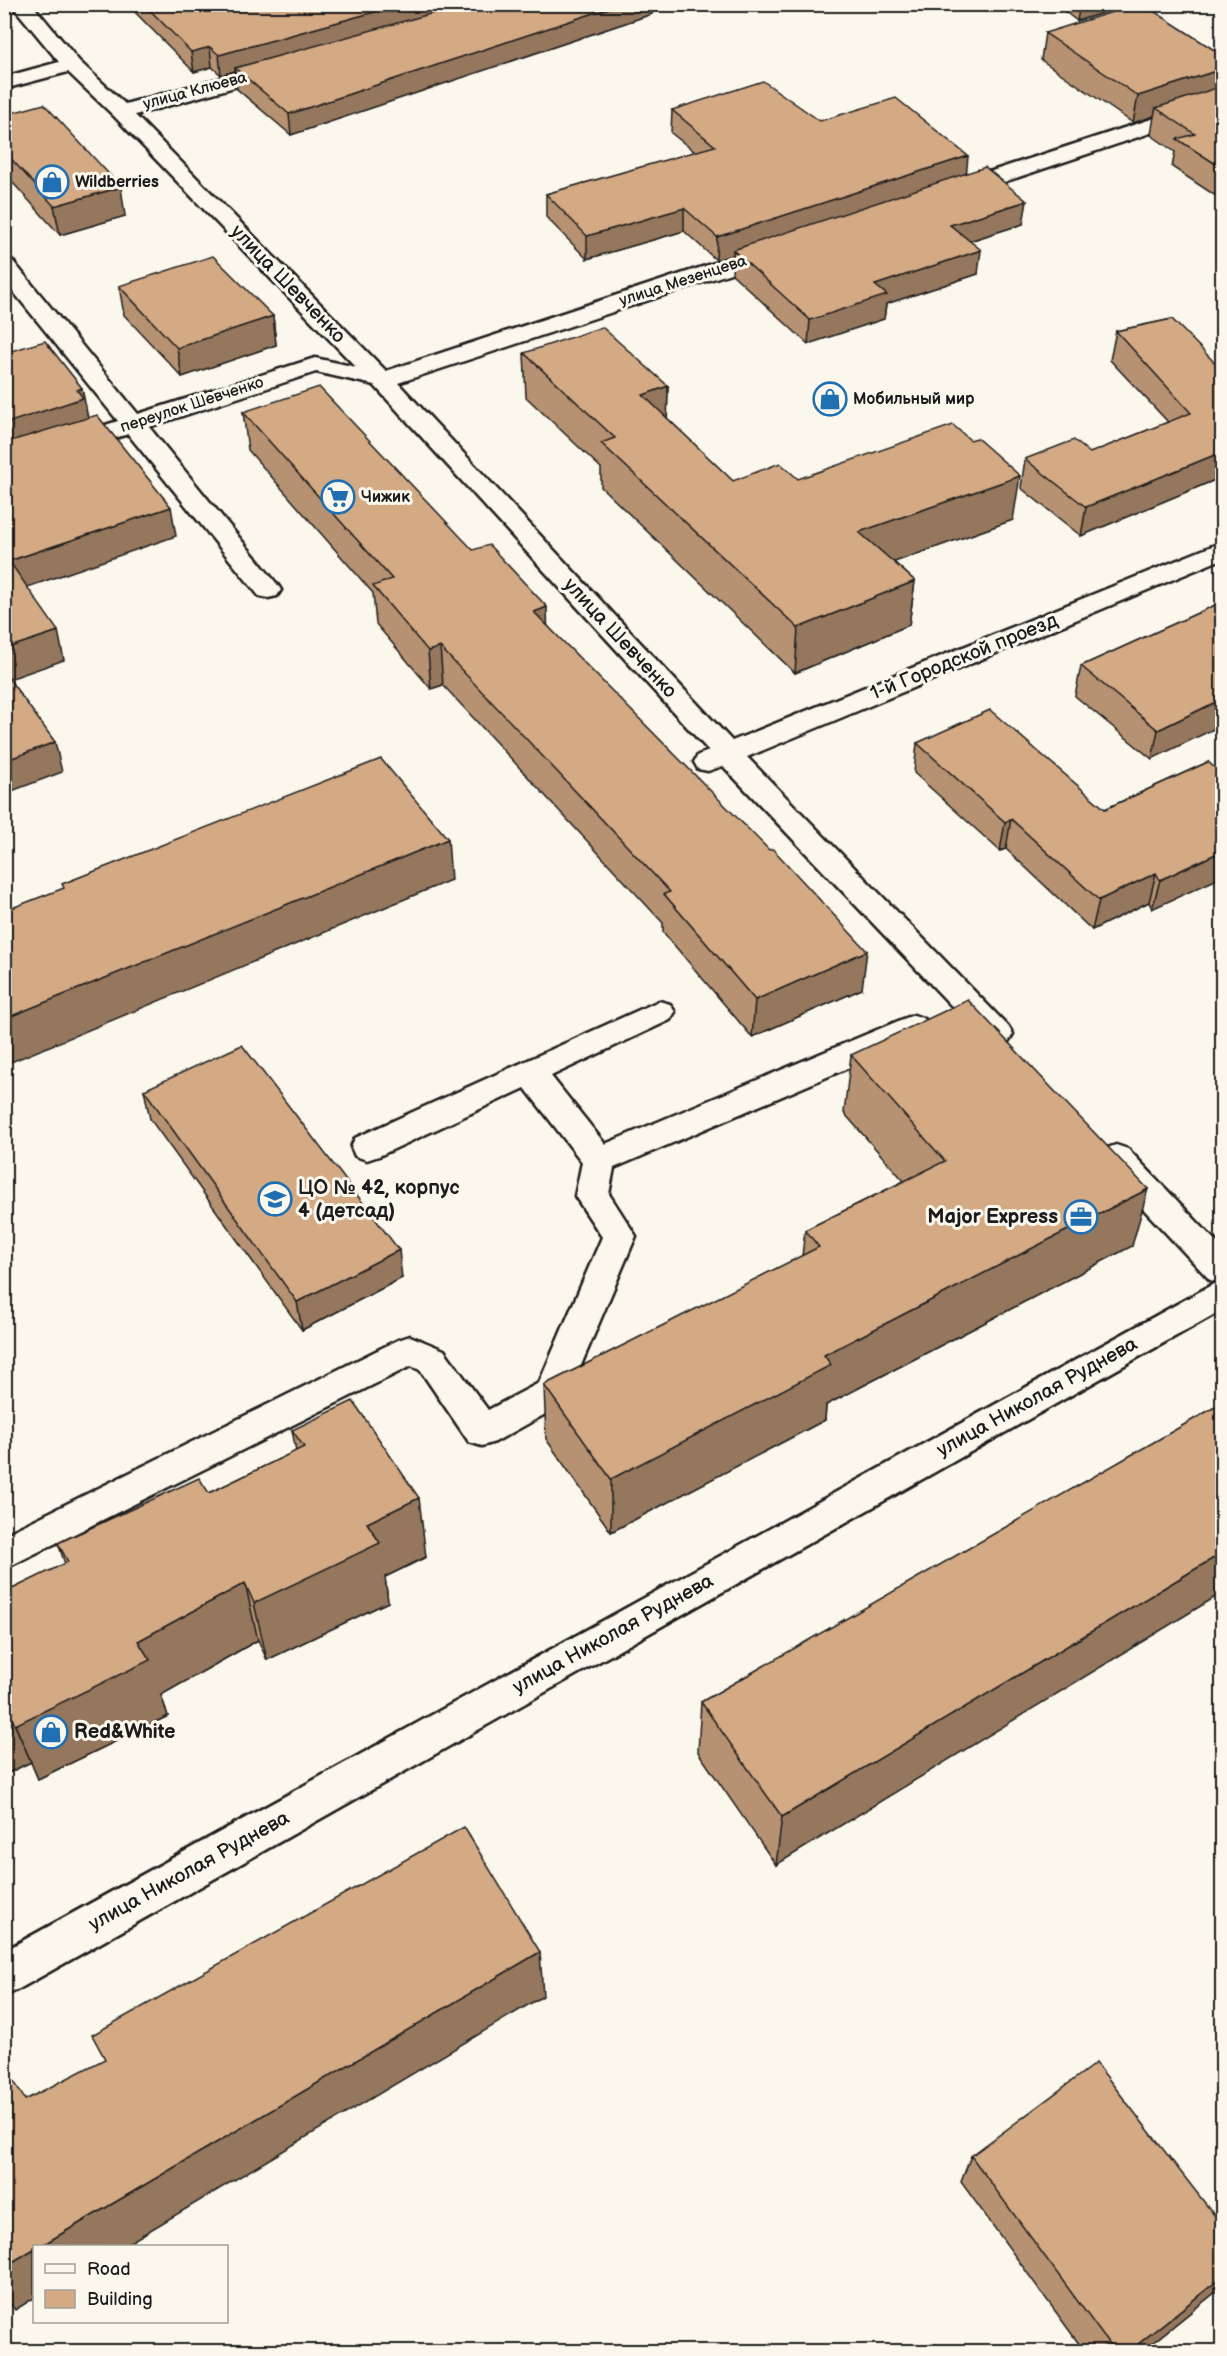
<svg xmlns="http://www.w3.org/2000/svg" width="1227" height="2356" font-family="'Balsamiq Sans',sans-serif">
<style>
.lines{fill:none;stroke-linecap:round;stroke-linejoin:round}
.minor-casing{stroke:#1c1c1c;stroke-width:5}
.minor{fill:#fbf7ec;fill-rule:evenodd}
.tram{stroke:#1c1c1c;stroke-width:1.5}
.wall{fill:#b69272;stroke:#1c1c1c;stroke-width:1.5}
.shaded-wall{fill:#94775d;stroke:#1c1c1c;stroke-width:1.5}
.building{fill:#d4aa85;stroke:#1c1c1c;stroke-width:1.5}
.labels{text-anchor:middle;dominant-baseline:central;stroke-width:6;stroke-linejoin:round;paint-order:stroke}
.far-street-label{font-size:16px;fill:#1c1c1c;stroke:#fbf7ec}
.far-poi-label{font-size:16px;font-weight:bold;fill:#1c1c1c;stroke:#fbf7ec;text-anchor:start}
.street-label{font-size:20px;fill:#1c1c1c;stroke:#fbf7ec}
.poi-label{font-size:20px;font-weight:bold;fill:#1c1c1c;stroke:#fbf7ec;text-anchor:start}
</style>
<rect width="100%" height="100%" fill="#fbf7ec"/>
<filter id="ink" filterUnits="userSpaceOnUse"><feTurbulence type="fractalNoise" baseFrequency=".0167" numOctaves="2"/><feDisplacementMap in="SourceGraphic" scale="12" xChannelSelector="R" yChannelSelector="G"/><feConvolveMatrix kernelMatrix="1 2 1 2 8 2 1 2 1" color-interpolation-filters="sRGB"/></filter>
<g filter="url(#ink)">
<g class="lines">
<g class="minor-casing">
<g id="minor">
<path d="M11,4H32L79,61L125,104L274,64L281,62L288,64L291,68L288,72L135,115L386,371L766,246L774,244L782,246L785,251L782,256L398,383L732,741L1222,542V559L747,757L1008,1026L1013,1034L1008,1042L997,1046L986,1042L723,766L708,771L698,769L694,762L698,755L709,751L374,385L316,372L149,427L277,584L281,590L277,596L268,598L259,596L128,434L4,473V458L118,421L4,280V258L12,260L138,414L315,358L356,367L114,116L68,72L4,89V77L59,62Z"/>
<path d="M1222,96V109L962,196L954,198L946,196L943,191L946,186Z"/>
<path d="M659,1001L670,1004L675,1012L670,1020L551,1076L605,1144L903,1019L914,1015L925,1019L930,1027L925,1035L614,1168L609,1194L636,1236L565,1403L495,1442L482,1446L469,1442L420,1370L411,1366L4,1569V1535L398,1340L410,1336L444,1350L488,1410L539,1383L602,1237L575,1196L582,1162L525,1088L379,1156L367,1160L355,1156L351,1147L355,1138Z"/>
<path d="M1116,1145L1128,1149L1222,1248V1310L19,1989L4,1994V1951L1217,1282L1210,1280L1104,1167L1100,1158L1104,1149Z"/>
</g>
</g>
<use href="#minor" class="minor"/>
<g class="tram">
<path d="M4,1949L1222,1278"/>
<path d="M4,1999L1222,1312"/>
</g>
</g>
<g class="wall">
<path d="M127,4H652V14L291,135L237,89L235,71L221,75L212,67L194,72Z"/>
<path d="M1055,4H1131L1077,21Z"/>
<path d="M1045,33L1222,55V200L1172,167L1175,152L1151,135L1154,116L1133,123L1041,60Z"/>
<path d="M672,110L820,121L966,174L1023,224L970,241L978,274L886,304L884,319L808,344L732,274L733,255L716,260L684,231L587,259L546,217V194L695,152L671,133Z"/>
<path d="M4,115L125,216L60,235L4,173Z"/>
<path d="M119,286L273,316L276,345L182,377L124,315Z"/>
<path d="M1172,319L1222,477L1081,536L1021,488L1025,459L1090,453L1168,422L1110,360L1116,331Z"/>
<path d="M524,353L668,386L667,418L733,481L798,479L1013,520L894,562L915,581L909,625L795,673L601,487V468L526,397Z"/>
<path d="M243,412L473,550L547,625L862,989L752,1037L663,932V923L443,685L431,689L376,624L373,593L248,450Z"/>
<path d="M1222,602L1152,759L1075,696L1081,666Z"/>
<path d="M917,743L1105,809L1208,762L1152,909L1149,902L1092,930L1006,849L1000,851L914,773Z"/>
<path d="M851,1055L1132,1246L826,1405L825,1420L611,1532L546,1439L544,1385L802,1256L805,1230L904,1181L844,1113Z"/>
<path d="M144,1090L402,1278L302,1330L150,1119Z"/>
<path d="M1222,1403L776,1865L698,1752L701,1702Z"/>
<path d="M292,1430L426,1557L385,1577L388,1602L267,1660L258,1640L161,1695L168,1716L38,1779L31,1762L4,1775V1593L65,1564L58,1543L209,1493L296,1451Z"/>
<path d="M971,2156L1222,2225V2287L1141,2352H1085L961,2182Z"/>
</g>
<g class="shaded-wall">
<path d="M403,4H478L235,68V71L221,75L219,55Z"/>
<path d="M621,4H652V14L291,135L289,114Z"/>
<path d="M1080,4H1131L1077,21Z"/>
<path d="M210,47L212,67L194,72L191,52Z"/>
<path d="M1222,69V94L1156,108L1154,116L1133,123L1138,96Z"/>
<path d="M968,156L966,178L733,250V255L716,260L717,237Z"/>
<path d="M121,187L125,216L60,235L54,206Z"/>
<path d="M1027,201L1023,224L947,248L950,225Z"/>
<path d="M684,208V231L587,259V236Z"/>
<path d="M981,250L978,274L886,304L884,319L808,344L810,320L875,285Z"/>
<path d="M273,316L276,345L182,377L177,348Z"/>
<path d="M668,386L667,430L643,395Z"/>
<path d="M82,388L88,418L4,455V424Z"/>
<path d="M1222,452V477L1081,536L1086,507Z"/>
<path d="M1020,476L1013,520L855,576L859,532Z"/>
<path d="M171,507L176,536L16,591L9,561Z"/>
<path d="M915,581L909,625L795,673L798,628Z"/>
<path d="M547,607L548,645L534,612Z"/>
<path d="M58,631L64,660L4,681V649Z"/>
<path d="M440,647L443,685L431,689L428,651Z"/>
<path d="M1222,699V725L1152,759L1158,730Z"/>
<path d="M55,742L62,772L4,794V761Z"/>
<path d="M1011,819L1006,849L1000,851L1005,822Z"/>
<path d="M448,839L451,880L4,1065V1019Z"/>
<path d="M1222,851V877L1152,909L1160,880Z"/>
<path d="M1156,873L1149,902L1092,930L1099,900Z"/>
<path d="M867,951L862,989L752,1037L755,1000Z"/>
<path d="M1148,1189L1132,1246L826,1405L825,1420L611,1532V1479L824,1355Z"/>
<path d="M399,1250L402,1278L302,1330L297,1302Z"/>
<path d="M419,1498L426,1557L385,1577L388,1602L267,1660L254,1603L367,1523Z"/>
<path d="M1222,1553V1593L776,1865L782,1817Z"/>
<path d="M245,1583L258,1640L161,1695L168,1716L38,1779L15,1725L138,1641Z"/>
<path d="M7,1707L31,1762L4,1775V1709Z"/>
<path d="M540,1952L543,1996L122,2247H39Z"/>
<path d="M34,2249V2298L15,2310L4,2295V2267Z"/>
<path d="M1222,2277V2287L1141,2352H1128Z"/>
</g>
<g class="building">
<path d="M144,4H403L219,55L210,47L191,52Z"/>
<path d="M466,4H621L289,114L235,68Z"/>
<path d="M1138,4H1143L1222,55V69L1138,96L1045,33Z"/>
<path d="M763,81L820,121L896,98L968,156L717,237L684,208L587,236L546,194L715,146L672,110Z"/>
<path d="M1222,86V168L1177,139L1195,134L1156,108Z"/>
<path d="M44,104L121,187L54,206L4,151V115Z"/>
<path d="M985,167L1027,201L950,225L981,250L875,285L887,295L810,320L733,250Z"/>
<path d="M213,256L273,316L177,348L119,286Z"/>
<path d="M1172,319L1222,370V452L1086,507L1025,459L1074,440L1090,453L1191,413L1116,331Z"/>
<path d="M602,327L668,386L643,395L733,481L780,463L798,479L953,425L970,440L977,438L1020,476L859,532L915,581L798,628L601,443L615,438L524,353Z"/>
<path d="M45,341L82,388L77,390L83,398L4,424V353Z"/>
<path d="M319,387L473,550L489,545L547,607L534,612L769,850L773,849L867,951L755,1000L664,894L670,892L440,647L428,651L373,586L392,579L243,412Z"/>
<path d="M97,415L171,507L9,561L58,631L4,649V443Z"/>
<path d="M1222,602V699L1158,730L1081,666Z"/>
<path d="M4,672L55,742L4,761Z"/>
<path d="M990,710L1105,809L1208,762L1222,774V851L1160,880L1156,873L1099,900L1011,819L1005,822L917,743Z"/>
<path d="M381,759L448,839L4,1019V911L64,888L62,884Z"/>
<path d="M968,1000L1148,1189L824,1355L831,1365L611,1479L544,1385L819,1247L805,1230L945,1161L851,1055Z"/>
<path d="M242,1045L399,1250L297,1302L144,1090Z"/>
<path d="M353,1401L419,1498L367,1523L380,1543L254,1603L245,1583L138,1641L150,1660L15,1725L7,1707L4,1709V1593L68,1562L58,1543L199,1478L209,1493L304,1447L292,1430Z"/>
<path d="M1222,1403V1553L782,1817L701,1702Z"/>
<path d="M464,1827L540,1952L39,2247H34V2249L4,2267V2084L13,2079L25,2100L105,2059L92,2035Z"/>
<path d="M1096,2063L1222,2225V2277L1128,2352H1115L971,2156Z"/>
</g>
</g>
<defs>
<g id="shop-ring" transform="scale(1.725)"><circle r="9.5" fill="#fbf7ec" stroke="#1f6fb2" stroke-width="1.5"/><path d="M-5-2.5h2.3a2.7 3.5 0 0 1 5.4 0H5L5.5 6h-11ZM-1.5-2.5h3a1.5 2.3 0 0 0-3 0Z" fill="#1f6fb2"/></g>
<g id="supermarket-ring" transform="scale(1.725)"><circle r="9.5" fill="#fbf7ec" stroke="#1f6fb2" stroke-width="1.5"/><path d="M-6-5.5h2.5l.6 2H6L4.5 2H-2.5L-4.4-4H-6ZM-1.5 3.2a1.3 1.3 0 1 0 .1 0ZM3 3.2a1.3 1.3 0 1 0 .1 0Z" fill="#1f6fb2"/></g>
<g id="school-ring" transform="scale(1.725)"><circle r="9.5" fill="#fbf7ec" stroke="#1f6fb2" stroke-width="1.5"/><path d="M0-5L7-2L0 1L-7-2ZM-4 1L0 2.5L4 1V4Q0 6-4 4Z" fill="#1f6fb2"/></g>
<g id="office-ring" transform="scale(1.725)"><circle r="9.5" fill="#fbf7ec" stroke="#1f6fb2" stroke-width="1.5"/><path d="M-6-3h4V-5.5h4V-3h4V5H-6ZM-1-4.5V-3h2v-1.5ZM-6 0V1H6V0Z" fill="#1f6fb2"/></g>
</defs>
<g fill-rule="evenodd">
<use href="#shop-ring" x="52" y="182"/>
<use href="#shop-ring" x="830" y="399"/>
<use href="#supermarket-ring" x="338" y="497"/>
<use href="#school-ring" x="275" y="1199"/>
<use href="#office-ring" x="1081" y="1217"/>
<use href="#shop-ring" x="51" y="1732"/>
</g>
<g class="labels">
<g class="far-street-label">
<text transform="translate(195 91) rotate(-15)">улица Клюева</text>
<text transform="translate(683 281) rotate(-18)">улица Мезенцева</text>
<text transform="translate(192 405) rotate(-18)">переулок Шевченко</text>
</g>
<g class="far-poi-label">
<text x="75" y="182">Wildberries</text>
<text x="853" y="399">Мобильный мир</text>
<text x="361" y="497">Чижик</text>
</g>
<g class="street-label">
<text transform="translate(288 284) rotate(46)">улица Шевченко</text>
<text transform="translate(620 638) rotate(47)">улица Шевченко</text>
<text transform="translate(964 657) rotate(-22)">1-й Городской проезд</text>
<text transform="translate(1037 1397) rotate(-29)">улица Николая Руднева</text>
<text transform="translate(613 1634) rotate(-29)">улица Николая Руднева</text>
<text transform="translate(189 1871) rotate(-29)">улица Николая Руднева</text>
</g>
<g class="poi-label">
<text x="298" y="1188">ЦО № 42, корпус<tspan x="298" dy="23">4 (детсад)</tspan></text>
<text x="1058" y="1217" text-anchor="end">Major Express</text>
<text x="74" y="1732">Red&amp;White</text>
</g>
</g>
<rect width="1227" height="2356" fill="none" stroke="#fbf7ec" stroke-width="24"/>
<rect x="12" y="12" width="1203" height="2332" fill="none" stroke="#1c1c1c" stroke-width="2" filter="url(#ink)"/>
<rect x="33" y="2245" width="195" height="78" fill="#fbf7ec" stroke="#a29f99" stroke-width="1.5"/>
<rect x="45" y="2264" width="30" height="9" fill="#fbf7ec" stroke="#a29f99" stroke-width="1.5"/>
<text x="87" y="2275" font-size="18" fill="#1c1c1c">Road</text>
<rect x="45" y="2290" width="30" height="18" fill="#d4aa85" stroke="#a29f99" stroke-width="1.5"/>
<text x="87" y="2305" font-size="18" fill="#1c1c1c">Building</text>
</svg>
